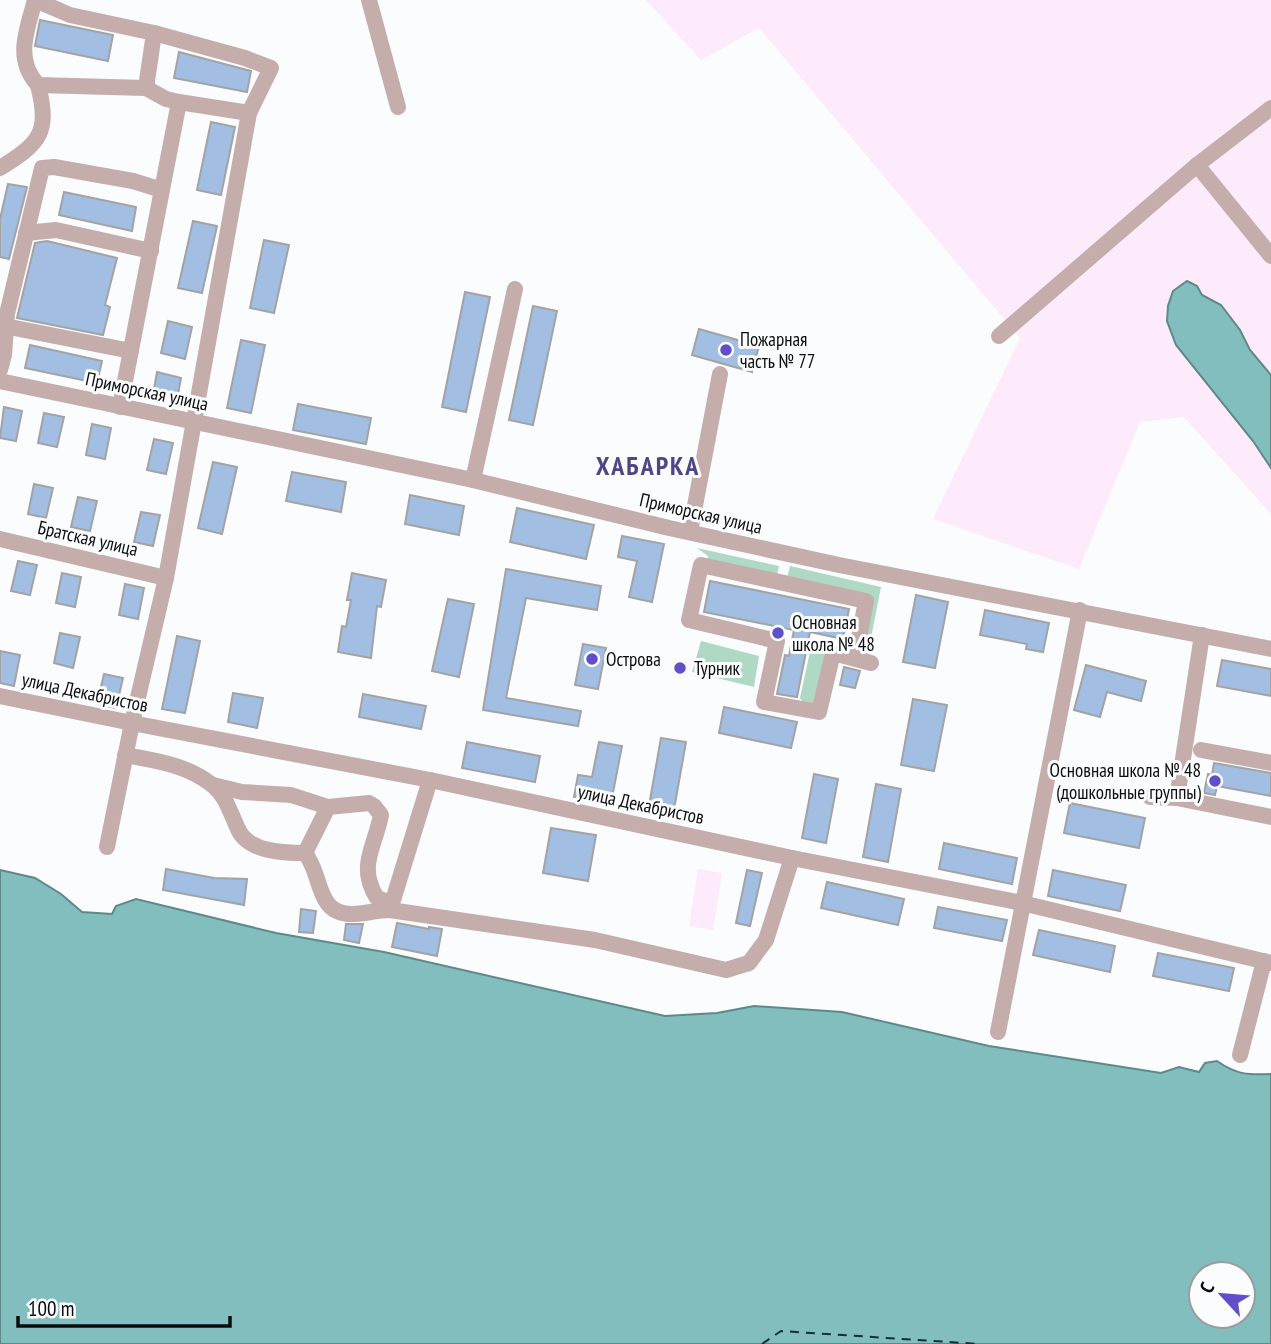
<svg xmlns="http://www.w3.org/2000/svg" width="1271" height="1344" font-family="'PT Sans Narrow',sans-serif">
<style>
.industrial{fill:#fdebfc}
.green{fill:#afd9c4}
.water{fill:#83bebe;stroke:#5f8989;stroke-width:2;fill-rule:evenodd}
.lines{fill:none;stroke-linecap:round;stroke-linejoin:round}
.ferry{stroke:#123131;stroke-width:2;stroke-dasharray:9 7;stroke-linecap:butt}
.building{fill:#a2bfe3;stroke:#a2a3a5;stroke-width:2}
.minor{stroke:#c4adab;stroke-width:16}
.poi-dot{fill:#604fc8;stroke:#fafcfe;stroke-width:2.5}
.labels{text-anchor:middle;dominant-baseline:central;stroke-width:6;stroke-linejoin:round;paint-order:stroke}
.poi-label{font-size:19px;fill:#0c0c0d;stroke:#fafcfe;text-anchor:start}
.street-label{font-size:19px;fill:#0c0c0d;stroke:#fafcfe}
.district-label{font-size:26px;font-weight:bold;letter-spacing:2px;fill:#4c4886;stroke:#fafcfe}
</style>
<rect width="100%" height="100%" fill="#fafcfe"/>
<g class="industrial">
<path d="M646,0H1271V514L1184,417L1140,422L1079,569L933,519L1020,338L759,28L701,60Z"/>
<path d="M698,869L722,873L713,930L689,926Z"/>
</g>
<g class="green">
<path d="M697,548L779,566L777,575L707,562L708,556Z"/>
<path d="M790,566L881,587L867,658L859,656L871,596L787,578Z"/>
<path d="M701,641L759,656L754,687L692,672Z"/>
<path d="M811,647L826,648L815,705L807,708L800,698Z"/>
</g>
<g class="water">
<path d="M1187,281L1197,286L1202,295L1221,305L1240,330L1250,350L1271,375V468L1253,441L1176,345L1167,321L1168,306L1173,291Z"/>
<path d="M0,870L35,878L61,894L82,912L112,914L116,906L136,899L276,933L384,952L665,1016L717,1013L754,1006L842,1012L989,1046L1161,1073L1179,1067L1199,1072L1205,1063L1217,1061C1237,1075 1248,1075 1271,1074V1344H0ZM1243,1274V1316H1201V1274Z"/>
</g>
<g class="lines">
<path class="ferry" d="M762,1344L781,1331L979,1344"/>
</g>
<g class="building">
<path d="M40,20L113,35L108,61L35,46Z"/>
<path d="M179,52L251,71L247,92L174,78Z"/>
<path d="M211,122L235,127L221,195L197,190Z"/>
<path d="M8,184L27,187L9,259L0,257V219Z"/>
<path d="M64,192L136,207L132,231L59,215Z"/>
<path d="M193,221L217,226L202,293L178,288Z"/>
<path d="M264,240L289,245L274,313L250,308Z"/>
<path d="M47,241L117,258L105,305L110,307L103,335L17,318L35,243Z"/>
<path d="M465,292L490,297L466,412L442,407Z"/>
<path d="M533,306L557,311L533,425L509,420Z"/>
<path d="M168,321L192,327L185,359L161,353Z"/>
<path d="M699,329L759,346L752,372L692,355Z"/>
<path d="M241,340L265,345L251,413L227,408Z"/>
<path d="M30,345L102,361L97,383L25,368Z"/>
<path d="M157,372L181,378L178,394L154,389Z"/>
<path d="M298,404L371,418L366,444L293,430Z"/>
<path d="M4,407L22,411L16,441L0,438Z"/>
<path d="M44,413L64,417L57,447L38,443Z"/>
<path d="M92,424L111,428L105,459L86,455Z"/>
<path d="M154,439L173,443L166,474L147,470Z"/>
<path d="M213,462L237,467L222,534L198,528Z"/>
<path d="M292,472L346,482L341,512L286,501Z"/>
<path d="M34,484L53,488L46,518L28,514Z"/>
<path d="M410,495L464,506L459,535L405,524Z"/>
<path d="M78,497L97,501L90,531L71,527Z"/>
<path d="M517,508L594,525L586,559L510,542Z"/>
<path d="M141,512L160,515L153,546L134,542Z"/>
<path d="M622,536L664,544L652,602L629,597L637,561L618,557Z"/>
<path d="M18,561L37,565L30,595L11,591Z"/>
<path d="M506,569L601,586L597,610L526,598L506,698L581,711L578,726L483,710Z"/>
<path d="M62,573L81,577L75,607L56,603Z"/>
<path d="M352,573L386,580L381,607L377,606L371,658L338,652L342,626L346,627L351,600H347Z"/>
<path d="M710,581L849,609L843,639L810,632L797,697L777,694L785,655L789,656L794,630L704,612Z"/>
<path d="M125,584L144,588L138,619L119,615Z"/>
<path d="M916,595L948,602L935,668L903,662Z"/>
<path d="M448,599L474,604L459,677L432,671Z"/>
<path d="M985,610L1049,623L1043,652L1026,649L1027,644L980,635Z"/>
<path d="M60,633L80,637L73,668L54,663Z"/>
<path d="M177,636L200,641L185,713L162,709Z"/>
<path d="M583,644L606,648L598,689L575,685Z"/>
<path d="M0,651L20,655L14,686L0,683Z"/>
<path d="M1222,660L1271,669V696L1217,686Z"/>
<path d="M1086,665L1146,681L1141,701L1107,692L1100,717L1074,710Z"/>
<path d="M844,667L860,671L855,688L840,685Z"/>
<path d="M104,674L123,678L116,708L97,704Z"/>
<path d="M233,693L263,698L257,728L228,722Z"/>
<path d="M363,694L426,706L421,729L359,717Z"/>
<path d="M913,699L947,705L934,771L901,765Z"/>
<path d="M724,707L797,722L791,748L719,733Z"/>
<path d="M661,738L686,742L673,815L648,811Z"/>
<path d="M467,742L540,756L535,782L462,768Z"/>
<path d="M599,742L622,746L611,803L574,797L578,775L592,777Z"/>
<path d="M1214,763L1271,773V796L1217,786L1215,795L1204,793L1208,774L1212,775Z"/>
<path d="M814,774L838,779L826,843L802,838Z"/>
<path d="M876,784L901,789L888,862L863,857Z"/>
<path d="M1070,803L1145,818L1139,848L1064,833Z"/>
<path d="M551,828L596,835L588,881L543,873Z"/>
<path d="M944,843L1017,858L1012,884L939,869Z"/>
<path d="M166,869L214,878L247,879L244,905L163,890Z"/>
<path d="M747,870L762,873L750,926L736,923Z"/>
<path d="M1053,870L1126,885L1120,911L1048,896Z"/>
<path d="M827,882L904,899L898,925L821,908Z"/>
<path d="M938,907L1007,920L1002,941L934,928Z"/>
<path d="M301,909L316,911L313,933L299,932Z"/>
<path d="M397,923L429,929V927L442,929L437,956L392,947Z"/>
<path d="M346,924H363L359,943L344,940Z"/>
<path d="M1039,930L1115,946L1110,972L1033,955Z"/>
<path d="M1158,953L1234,968L1229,991L1153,976Z"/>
</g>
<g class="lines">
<g class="minor">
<path d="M35,0L70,15L154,33L245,58L271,68L249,113L166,578L132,723L107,847"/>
<path d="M35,0C27,30 14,59 38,85L146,88L166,99L179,102"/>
<path d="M369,0L398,107"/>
<path d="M146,88L154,33"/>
<path d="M1197,165L1271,256"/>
<path d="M0,168C40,143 50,133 38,85"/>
<path d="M26,233L56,230L151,251"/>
<path d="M0,325L131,351"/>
<path d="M999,336L1197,165L1271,108"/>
<path d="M0,370L4,355L7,314L42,168L54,167L133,181L162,190"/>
<path d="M0,381L473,480L669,528L839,565L1271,649"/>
<path d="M120,407L179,102L249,113"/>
<path d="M473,480L515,289"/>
<path d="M690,532L720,374"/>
<path d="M0,539L166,578"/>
<path d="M855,659L866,601L701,565L689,620L777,641L764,702L819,712L833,653L871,663"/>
<path d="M0,696L132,723L430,780L792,858L1022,903L1271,963"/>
<path d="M1201,750L1271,763"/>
<path d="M125,755C155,761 185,764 211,784C226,795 230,812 238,829C248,852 284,853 305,853"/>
<path d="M430,780L390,910L595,940L726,970L749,963L766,940L792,858"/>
<path d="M213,785L242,792L291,795L328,807"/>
<path d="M1150,797L1177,798L1271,817"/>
<path d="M1177,798L1202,635"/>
<path d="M390,910C377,910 365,914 352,914C315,914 323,875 305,853L328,807L369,803L374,806L381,815C375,847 357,866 377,898L392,903"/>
<path d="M998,1032L1080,610"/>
<path d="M1240,1055L1264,961"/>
</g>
</g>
<g class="poi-dot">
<circle cx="726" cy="350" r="7"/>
<circle cx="778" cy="633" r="7"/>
<circle cx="592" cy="659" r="7"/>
<circle cx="680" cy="668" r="7"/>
<circle cx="1215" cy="781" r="7"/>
</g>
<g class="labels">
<g class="poi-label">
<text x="740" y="339">Пожарная<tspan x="740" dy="22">часть № 77</tspan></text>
<text x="792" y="622">Основная<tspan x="792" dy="22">школа № 48</tspan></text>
<text x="606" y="659">Острова</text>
<text x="694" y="668">Турник</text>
<text x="1201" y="770" text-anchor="end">Основная школа № 48<tspan x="1201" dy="22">(дошкольные группы)</tspan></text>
</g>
<g class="street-label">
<text transform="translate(147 391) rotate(12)">Приморская улица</text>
<text transform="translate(701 513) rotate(13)">Приморская улица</text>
<text transform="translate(88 538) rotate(13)">Братская улица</text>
<text transform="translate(85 692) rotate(12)">улица Декабристов</text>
<text transform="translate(641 804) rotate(12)">улица Декабристов</text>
</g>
<g class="district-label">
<text x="648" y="465">ХАБАРКА</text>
</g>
</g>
<g transform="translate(1222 1295) rotate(296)"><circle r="33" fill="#fafcfe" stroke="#9b9c9e" stroke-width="2"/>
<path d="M0-5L12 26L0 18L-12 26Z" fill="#604fc8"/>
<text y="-10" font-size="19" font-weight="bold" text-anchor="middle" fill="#0c0c0d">С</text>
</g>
<path d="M18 1316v10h212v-10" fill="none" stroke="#0c0c0d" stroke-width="3.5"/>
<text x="28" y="1316" font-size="21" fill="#0c0c0d" stroke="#fafcfe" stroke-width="5" paint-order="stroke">100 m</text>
</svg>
